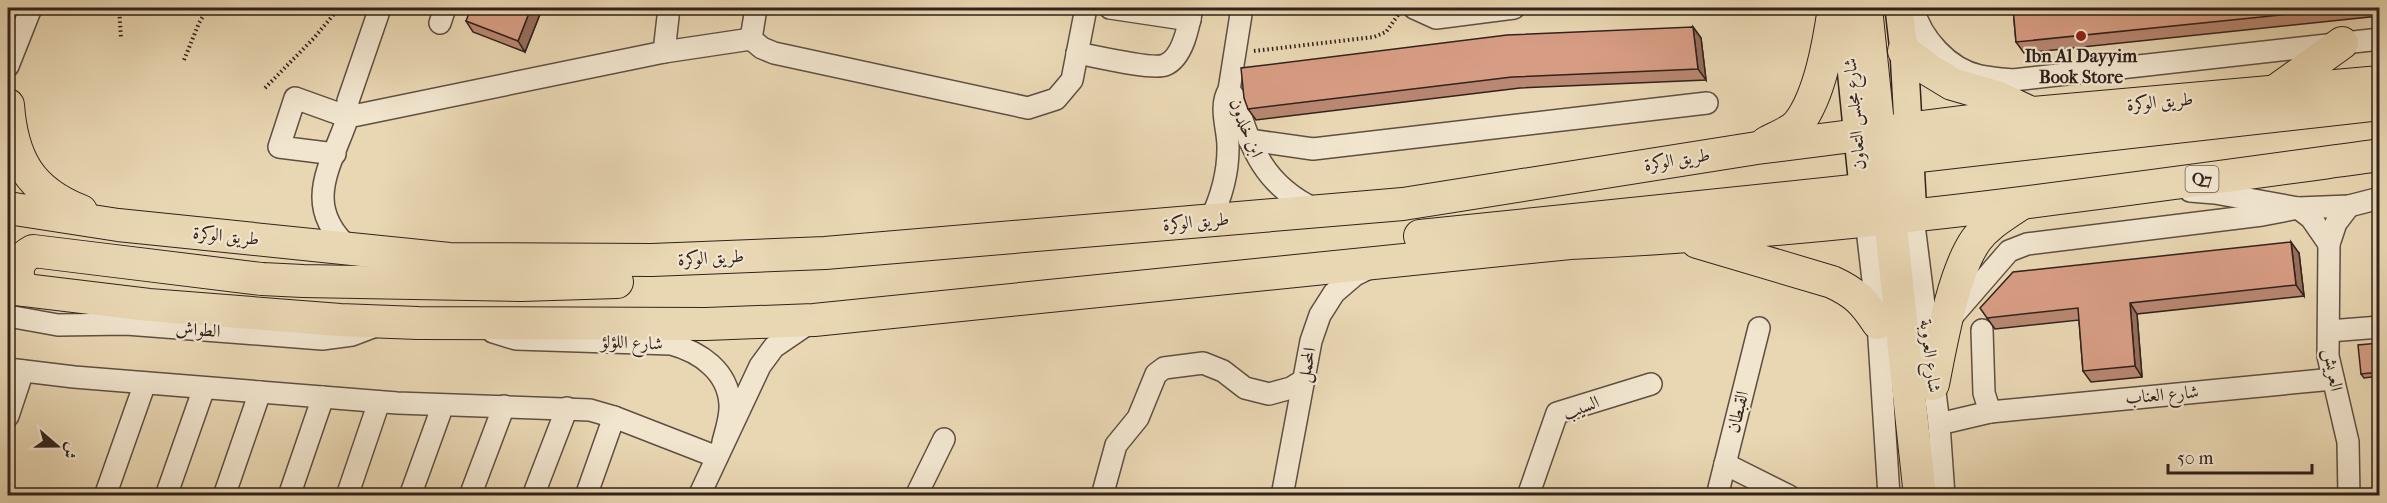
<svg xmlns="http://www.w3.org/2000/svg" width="2387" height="503" font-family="'IM FELL French Canon',Amiri,serif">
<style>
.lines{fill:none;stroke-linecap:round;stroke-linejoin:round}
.minor-casing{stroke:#5f4f42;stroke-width:24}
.major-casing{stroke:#31221c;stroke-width:30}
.highway-casing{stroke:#31221c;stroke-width:34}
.path{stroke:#31221c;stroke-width:4;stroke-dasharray:1.5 3;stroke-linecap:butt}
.minor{stroke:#f1e5ce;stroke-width:21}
.major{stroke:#e9d7b3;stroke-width:27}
.highway{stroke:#e9d7b3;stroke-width:32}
.wall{fill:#b98772;stroke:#31221c;stroke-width:1.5}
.shaded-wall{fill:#966e5c;stroke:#31221c;stroke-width:1.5}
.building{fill:#d79d84;stroke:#31221c;stroke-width:1.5}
.poi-dot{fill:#8f2418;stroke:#f1e5ce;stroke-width:2}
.labels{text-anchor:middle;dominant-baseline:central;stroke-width:4.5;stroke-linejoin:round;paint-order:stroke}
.shield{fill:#f1e5ce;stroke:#6b5c51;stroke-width:1.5}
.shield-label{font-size:16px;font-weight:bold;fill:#31221c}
.poi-label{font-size:18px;font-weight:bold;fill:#31221c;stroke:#f1e5ce}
.street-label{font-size:18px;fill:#31221c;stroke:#f1e5ce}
</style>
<rect width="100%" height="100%" fill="#e9d7b3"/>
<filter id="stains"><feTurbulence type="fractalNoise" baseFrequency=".00333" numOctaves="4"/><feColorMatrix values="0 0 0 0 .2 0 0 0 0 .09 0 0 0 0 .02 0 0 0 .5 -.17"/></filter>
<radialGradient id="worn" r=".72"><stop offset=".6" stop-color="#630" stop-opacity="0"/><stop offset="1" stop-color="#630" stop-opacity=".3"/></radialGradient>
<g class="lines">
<g class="minor-casing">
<g id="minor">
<path d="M756,8L751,39L762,48L774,53L1028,108L1056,99L1072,80L1086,8"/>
<path d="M1110,8L1190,20"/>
<path d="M1414,8L1436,18L1514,8"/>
<path d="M1913,8C1921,38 1948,69 1980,76C1990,78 2002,79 2013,80L2380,39"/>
<path d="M440,23L445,8"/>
<path d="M664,52L669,8"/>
<path d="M1077,53C1094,56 1152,70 1165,65C1183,58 1189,25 1192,8"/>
<path d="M8,66L31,8"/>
<path d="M1229,90L1235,98C1251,149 1264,186 1317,210"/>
<path d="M1249,140L1313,149L1707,103"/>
<path d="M335,154L279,147L295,98L348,117V101L380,8"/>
<path d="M2190,191L2215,193L2298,208L2349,206L2380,198"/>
<path d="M2349,206L2336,223L2329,244L2328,356L2348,442L2349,496"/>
<path d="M1913,217L1939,424L1944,496"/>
<path d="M1866,220L1878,323L1889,496"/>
<path d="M1210,221C1221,198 1228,175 1228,149C1229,131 1218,107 1229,90L1242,8"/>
<path d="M349,248C301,205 331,166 348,117L664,52L751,39"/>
<path d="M8,316L58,325L126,324L322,339L352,335L373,327"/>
<path d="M1950,319L2009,251L2027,244L2262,215L2298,208L2311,218L2329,244"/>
<path d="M1982,330L1984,393L1990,412"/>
<path d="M2329,331L2380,327"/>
<path d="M493,332L516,339L671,344C700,352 728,371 730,404C731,416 726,430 723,442"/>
<path d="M8,369L74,377L397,403L590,410L614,417L717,457"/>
<path d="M8,416L23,371"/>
<path d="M1939,424L1990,412L2333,379"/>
<path d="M1725,464L1789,496"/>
<path d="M105,496L145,383"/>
<path d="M166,496L204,388"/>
<path d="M224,496L260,392"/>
<path d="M289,496L323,397"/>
<path d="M347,496L379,402"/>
<path d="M410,496L443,405"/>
<path d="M470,496L504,406"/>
<path d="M533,496L567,408"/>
<path d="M586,496L614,417"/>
<path d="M699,496L760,366L774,347L812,321"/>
<path d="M916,496L944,439"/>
<path d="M1102,496L1116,445L1138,418L1156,374L1164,368L1203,363L1223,371L1245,388L1269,394L1291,388L1304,380"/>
<path d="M1282,496L1311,341L1320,315L1334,293L1355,275L1371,267"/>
<path d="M1528,496L1557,413L1651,384"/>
<path d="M1717,496L1759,328"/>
</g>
</g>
<g class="major-casing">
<g id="major">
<path d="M1845,8L1865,207"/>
<path d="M1899,8L1904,51L1913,217"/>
</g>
</g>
<g class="highway-casing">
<g id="highway">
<path d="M1866,8L1881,153"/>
<path d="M1904,51L1929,70L1952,84L1997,97L2031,113"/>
<path d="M2274,92L2342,43"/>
<path d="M8,105C12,159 30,191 81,211"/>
<path d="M1766,143C1775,138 1791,132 1798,124C1820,96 1829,42 1834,8"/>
<path d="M1889,188L1910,157L2380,104"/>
<path d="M1884,199L1890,219L1920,496"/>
<path d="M8,208L118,225L449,259L652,260L825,253L1403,204L1757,148L2032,113L2380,82"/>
<path d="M1420,236L1862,190L1877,176L1908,129"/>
<path d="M1697,242L1832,282C1856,293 1864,302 1878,323"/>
<path d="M8,288L149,305L340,320L418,323L706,324L814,320L1570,243C1842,231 2111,192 2380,155"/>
<path d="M25,290C13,275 16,260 33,251L262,279L303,281L521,285L617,282"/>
<path d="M1933,384C1941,344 1953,273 1976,240C1987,225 2003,216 2019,205"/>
</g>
</g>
<g class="path">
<path d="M119,8L121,38"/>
<path d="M1254,51L1374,37L1386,32L1398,15"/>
<path d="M184,60L199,23L208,8"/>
<path d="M265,88L314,38L339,8"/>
</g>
<use href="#minor" class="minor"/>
<use href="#major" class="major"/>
<use href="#highway" class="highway"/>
</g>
<g class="wall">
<path d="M2013,8H2379V16L2024,53L2016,42Z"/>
<path d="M542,9L525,52L473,32L466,21Z"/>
<path d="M1693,27L1701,38L1706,80L1520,88L1256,120L1248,109Z"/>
<path d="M2299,253L2304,296L2137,314L2142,377L2091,382L2083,371L2079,320L1995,329L1987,318Z"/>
<path d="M2379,343V376L2364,378L2361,374Z"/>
</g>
<g class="shaded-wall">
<path d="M531,8H541L542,9L525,52L518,41Z"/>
<path d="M1693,27L1701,38L1706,80L1698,69Z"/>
<path d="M2291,242L2299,253L2304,296L2296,285Z"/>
<path d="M2130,303L2137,314L2142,377L2135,366Z"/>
</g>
<g class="building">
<path d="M471,8H531L518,41L466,21Z"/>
<path d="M2013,8H2350L2016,42Z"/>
<path d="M1693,27L1698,69L1512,77L1248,109L1244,98L1241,68L1507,35Z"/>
<path d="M2291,242L2296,285L2130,303L2135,366L2083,371L2078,308L1987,318L1980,308L2013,272Z"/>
<path d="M2379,343V372L2361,374L2358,345Z"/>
</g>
<circle class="poi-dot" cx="2081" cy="36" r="6"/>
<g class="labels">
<rect class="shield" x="2185.5" y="166" width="33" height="26" rx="4.5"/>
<g class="shield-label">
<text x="2202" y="179">Q7</text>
</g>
<g class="poi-label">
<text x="2081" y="56">Ibn Al Dayyim<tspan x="2081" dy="21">Book Store</tspan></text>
</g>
<g class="street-label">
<text transform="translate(2160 102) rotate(-5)">طريق الوكرة</text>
<text transform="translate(1855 114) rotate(-95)">شارع مجلس التعاون</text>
<text transform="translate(1246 128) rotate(68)">ابن خلدون</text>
<text transform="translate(1677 160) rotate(-9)">طريق الوكرة</text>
<text transform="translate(1196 222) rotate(-5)">طريق الوكرة</text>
<text transform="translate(226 236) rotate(6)">طريق الوكرة</text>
<text transform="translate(711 258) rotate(-3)">طريق الوكرة</text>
<text transform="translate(198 330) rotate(4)">الطواش</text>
<text transform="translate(632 343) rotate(2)">شارع اللؤلؤ</text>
<text transform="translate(1930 356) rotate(83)">شارع العروبة</text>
<text transform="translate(1307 365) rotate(-79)">المحمل</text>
<text transform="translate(2333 370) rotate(81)">العريش</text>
<text transform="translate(2162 395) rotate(-5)">شارع العناب</text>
<text transform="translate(1581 408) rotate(-21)">السيب</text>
<text transform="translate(1738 412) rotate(-76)">القبطان</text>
</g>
</g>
<rect width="2387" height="503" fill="none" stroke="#e9d7b3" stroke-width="30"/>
<rect x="9" y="9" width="2369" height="485" fill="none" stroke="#31221c" stroke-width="3"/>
<rect x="15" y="15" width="2357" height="473" fill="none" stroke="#31221c" stroke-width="1.5"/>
<g transform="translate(57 446) rotate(110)" stroke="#f1e5ce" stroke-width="4.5" paint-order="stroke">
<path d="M0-4.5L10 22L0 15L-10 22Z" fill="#31221c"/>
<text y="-9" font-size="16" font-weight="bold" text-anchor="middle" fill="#31221c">ش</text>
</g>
<path d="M2168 464v9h144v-9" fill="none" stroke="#31221c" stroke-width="3"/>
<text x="2177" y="464" font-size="18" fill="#31221c" stroke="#f1e5ce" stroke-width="4.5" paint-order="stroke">50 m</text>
<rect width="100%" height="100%" filter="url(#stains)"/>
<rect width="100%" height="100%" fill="url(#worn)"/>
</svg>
